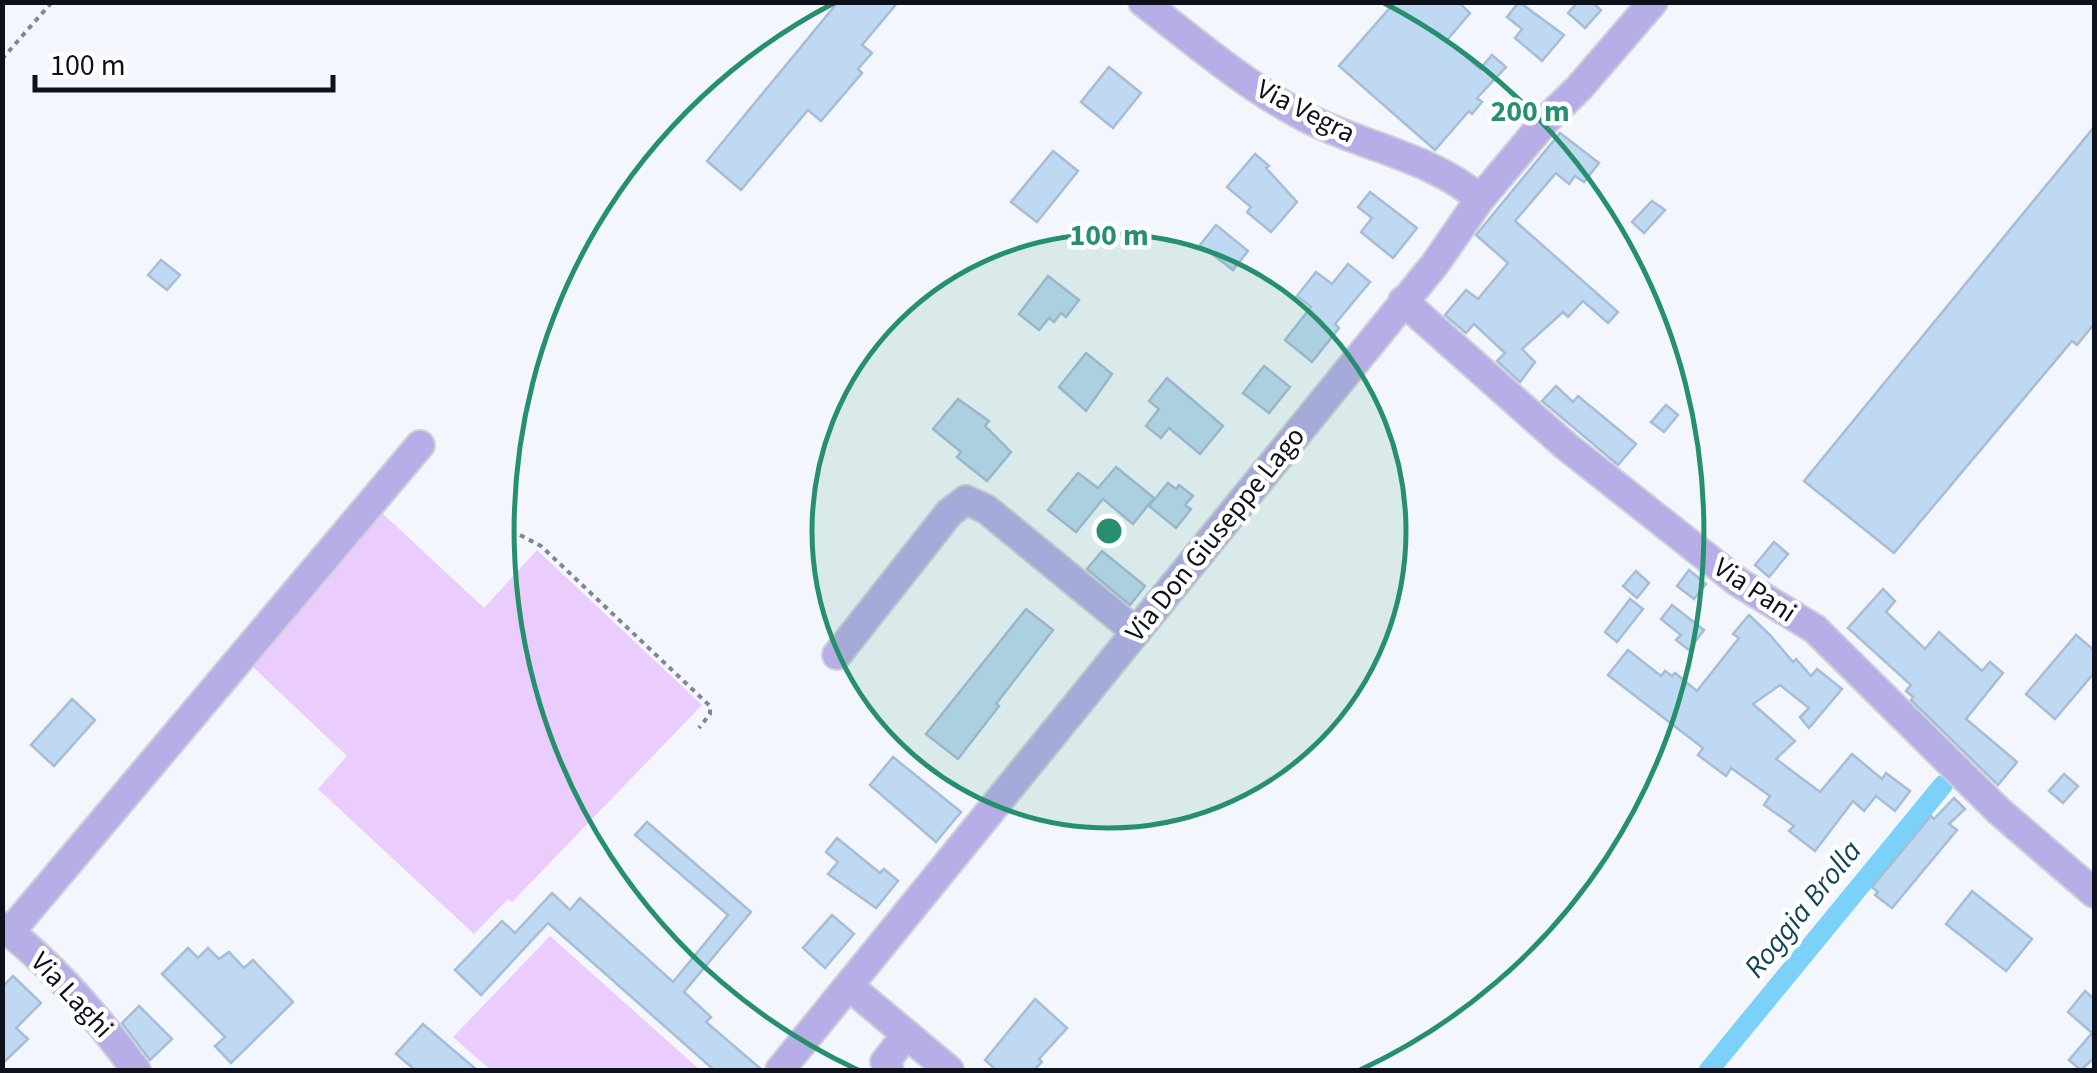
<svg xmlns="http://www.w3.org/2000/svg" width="2097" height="1073" font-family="'Source Sans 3',sans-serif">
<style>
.green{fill:#eaccfd}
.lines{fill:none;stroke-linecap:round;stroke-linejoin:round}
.canal{stroke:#7bd1f8;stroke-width:20}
.building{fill:#c0d9f2;stroke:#a5bdd6;stroke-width:2.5}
.minor-casing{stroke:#ced1d8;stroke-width:32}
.path{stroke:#82868e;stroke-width:4;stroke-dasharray:5 5;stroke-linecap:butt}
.minor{stroke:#b7aee8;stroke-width:28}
.ring{fill:none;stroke:#26906e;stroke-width:5}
.labels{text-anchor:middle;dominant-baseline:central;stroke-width:9;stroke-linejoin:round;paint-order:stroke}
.street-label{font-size:28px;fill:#0d111b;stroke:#fff}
.water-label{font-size:30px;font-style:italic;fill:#124458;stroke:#fff}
.centre{fill:#26906e;stroke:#fff;stroke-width:5}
.ring-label{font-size:30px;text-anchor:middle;font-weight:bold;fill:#26906e;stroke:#fff;stroke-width:9;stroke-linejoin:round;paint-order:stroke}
</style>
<rect width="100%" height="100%" fill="#f3f6fc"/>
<g class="green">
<path d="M381,512L484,608L537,550L702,705L512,902L508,899L474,934L318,789L347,756L252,666Z"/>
<path d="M550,936L700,1070H491L453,1037Z"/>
</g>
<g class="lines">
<path class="canal" d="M1709,1070L1943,785"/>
</g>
<g class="building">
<path d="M838,2H898L862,45L872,53L858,69L862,73L821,121L808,110L741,190L707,161Z"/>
<path d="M1395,2H1458L1470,13L1447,40L1480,69L1492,55L1506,67L1477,98L1482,102L1472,114L1469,111L1435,150L1339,66Z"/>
<path d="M1519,2L1564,35L1542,61L1515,38L1522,29L1507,17Z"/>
<path d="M1578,2H1592L1601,10L1585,28L1568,13Z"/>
<path d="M1109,67L1141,93L1113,128L1081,102Z"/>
<path d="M2094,127V324L2077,345L2072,341L1894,553L1804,481Z"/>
<path d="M1560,133L1599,163L1584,182L1575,176L1569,184L1556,173L1515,221L1618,312L1608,323L1583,301L1568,317L1563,312L1522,349L1535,362L1520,382L1497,361L1505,353L1474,324L1466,333L1445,315L1466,290L1478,299L1508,263L1476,235Z"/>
<path d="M1053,151L1078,171L1037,222L1011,202Z"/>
<path d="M1255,154L1269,166L1266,168L1297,202L1271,232L1247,212L1251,207L1227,187Z"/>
<path d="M1370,192L1417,228L1393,258L1361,232L1372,218L1358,207Z"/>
<path d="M1652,201L1665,210L1644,233L1632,222Z"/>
<path d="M1216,225L1248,251L1233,270L1200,245Z"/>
<path d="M161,260L180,275L167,290L148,275Z"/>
<path d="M1348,264L1370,282L1335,324L1339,328L1312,362L1285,340L1311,307L1297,296L1316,272L1332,284Z"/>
<path d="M1048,276L1079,300L1066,317L1061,313L1054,322L1049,318L1039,330L1019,314Z"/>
<path d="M1086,353L1112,374L1086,411L1059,387Z"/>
<path d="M1264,366L1290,387L1269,413L1243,393Z"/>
<path d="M1167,378L1223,426L1200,454L1169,428L1161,438L1146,426L1159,409L1149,401Z"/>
<path d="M1556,386L1573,402L1578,396L1636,444L1618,465L1542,401Z"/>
<path d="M958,399L989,421L985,426L1011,452L987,481L957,457L961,452L933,429Z"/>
<path d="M1666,405L1678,415L1664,432L1651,422Z"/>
<path d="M1116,467L1154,498L1133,524L1103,499L1076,532L1048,510L1078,473L1098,488Z"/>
<path d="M1168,483L1176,489L1179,485L1193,496L1185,505L1191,509L1176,528L1149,506Z"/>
<path d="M1774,542L1788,554L1769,577L1755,565Z"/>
<path d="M1102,551L1145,586L1130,605L1087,569Z"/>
<path d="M1689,570L1706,584L1694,599L1677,586Z"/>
<path d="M1636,571L1649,583L1637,598L1623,586Z"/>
<path d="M1883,589L1895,601L1886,612L1925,649L1939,632L1982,671L1990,662L2003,673L1966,719L2017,762L1998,785L1911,700L1913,697L1906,691L1911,685L1848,628Z"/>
<path d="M1630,599L1643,609L1617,642L1605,632Z"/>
<path d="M1672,605L1704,630L1689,650L1676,640L1681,635L1661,619Z"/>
<path d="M1026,609L1053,630L996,704L999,706L958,759L926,734Z"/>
<path d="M1749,615L1770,635L1793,662L1796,659L1811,676L1817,669L1842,689L1809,728L1800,717L1809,708L1780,685L1753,704L1795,741L1776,759L1820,792L1852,754L1882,779L1886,773L1910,791L1895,811L1876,796L1864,811L1853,801L1815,851L1789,831L1794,826L1764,805L1770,796L1731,768L1726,776L1698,755L1703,748L1608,675L1628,650L1661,676L1665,671L1672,676L1675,673L1697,691L1739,638L1733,634Z"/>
<path d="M2076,635L2094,650V673L2055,719L2026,694Z"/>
<path d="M72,699L95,720L54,766L31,745Z"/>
<path d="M893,757L961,812L936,842L870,785Z"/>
<path d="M2064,774L2078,786L2063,803L2049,791Z"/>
<path d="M1954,798L1965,809L1949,824L1957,830L1892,908L1875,895L1878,892L1872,887L1931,816L1934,819Z"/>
<path d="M647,822L751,912L684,992L711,1017L706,1022L762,1070H714L548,923L481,995L455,970L502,921L515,933L552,893L570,910L580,898L673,982L728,915L635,835Z"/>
<path d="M837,838L880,873L884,869L898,881L876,908L828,874L838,862L826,852Z"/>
<path d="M1972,891L2032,939L2006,971L1946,924Z"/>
<path d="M832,915L854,934L825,968L803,948Z"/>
<path d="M188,948L198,958L208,948L219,959L229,952L244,968L253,960L293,1002L231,1063L215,1046L225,1037L162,974Z"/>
<path d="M13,976L41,1003L16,1028L28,1039L2,1064V987Z"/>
<path d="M2085,991L2094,999V1058L2081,1070L2069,1060L2092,1033L2068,1012Z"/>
<path d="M1035,999L1067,1028L1039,1059L1042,1062L1034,1070H996L985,1060Z"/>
<path d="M139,1006L172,1039L150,1060L122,1023Z"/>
<path d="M423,1024L452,1049L477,1070H415L396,1054Z"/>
</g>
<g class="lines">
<g class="minor-casing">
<g id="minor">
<path d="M1143,2C1196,43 1247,87 1307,118C1363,147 1432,157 1480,199"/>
<path d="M1403,301L1566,446L1738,582L1815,629L2000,812L2094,893"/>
<path d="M837,655L949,513L966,500L986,509L1136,632"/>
<path d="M2,926C55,967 97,1016 136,1070"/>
<path d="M10,932L420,445"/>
<path d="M850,987L949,1070"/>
<path d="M780,1070L1435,264L1480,199L1547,119L1579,88L1653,2"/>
<path d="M889,1070L885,1062L906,1035"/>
</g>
</g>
<g class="path">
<path d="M2,59L52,2"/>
<path d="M520,535L541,546L710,706V714L699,728"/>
</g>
<use href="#minor" class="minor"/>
</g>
<circle cx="1109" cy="531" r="297" fill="#26906e" fill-opacity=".12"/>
<g class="ring">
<circle cx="1109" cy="531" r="297"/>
<path d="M858 1070A595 595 0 0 1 834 3M1384 3A595 595 0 0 1 1360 1070"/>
</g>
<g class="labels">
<g class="street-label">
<text transform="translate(1306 111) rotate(27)">Via Vegra</text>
<text transform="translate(1215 534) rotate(-51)">Via Don Giuseppe Lago</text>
<text transform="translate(1755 590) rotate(34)">Via Pani</text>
<text transform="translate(72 995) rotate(47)">Via Laghi</text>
</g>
<g class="water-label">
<text transform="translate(1803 909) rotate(-51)">Roggia Brolla</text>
</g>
</g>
<circle cx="1109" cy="531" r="15" class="centre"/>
<g class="ring-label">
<text x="1530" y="121">200 m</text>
<text x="1109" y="245">100 m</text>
</g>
<rect width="2097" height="1073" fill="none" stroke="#0d111b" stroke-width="10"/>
<path d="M35 75v15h298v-15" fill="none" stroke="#0d111b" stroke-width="5"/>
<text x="50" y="75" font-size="30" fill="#0d111b" stroke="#ffffff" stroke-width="8" paint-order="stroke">100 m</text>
</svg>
